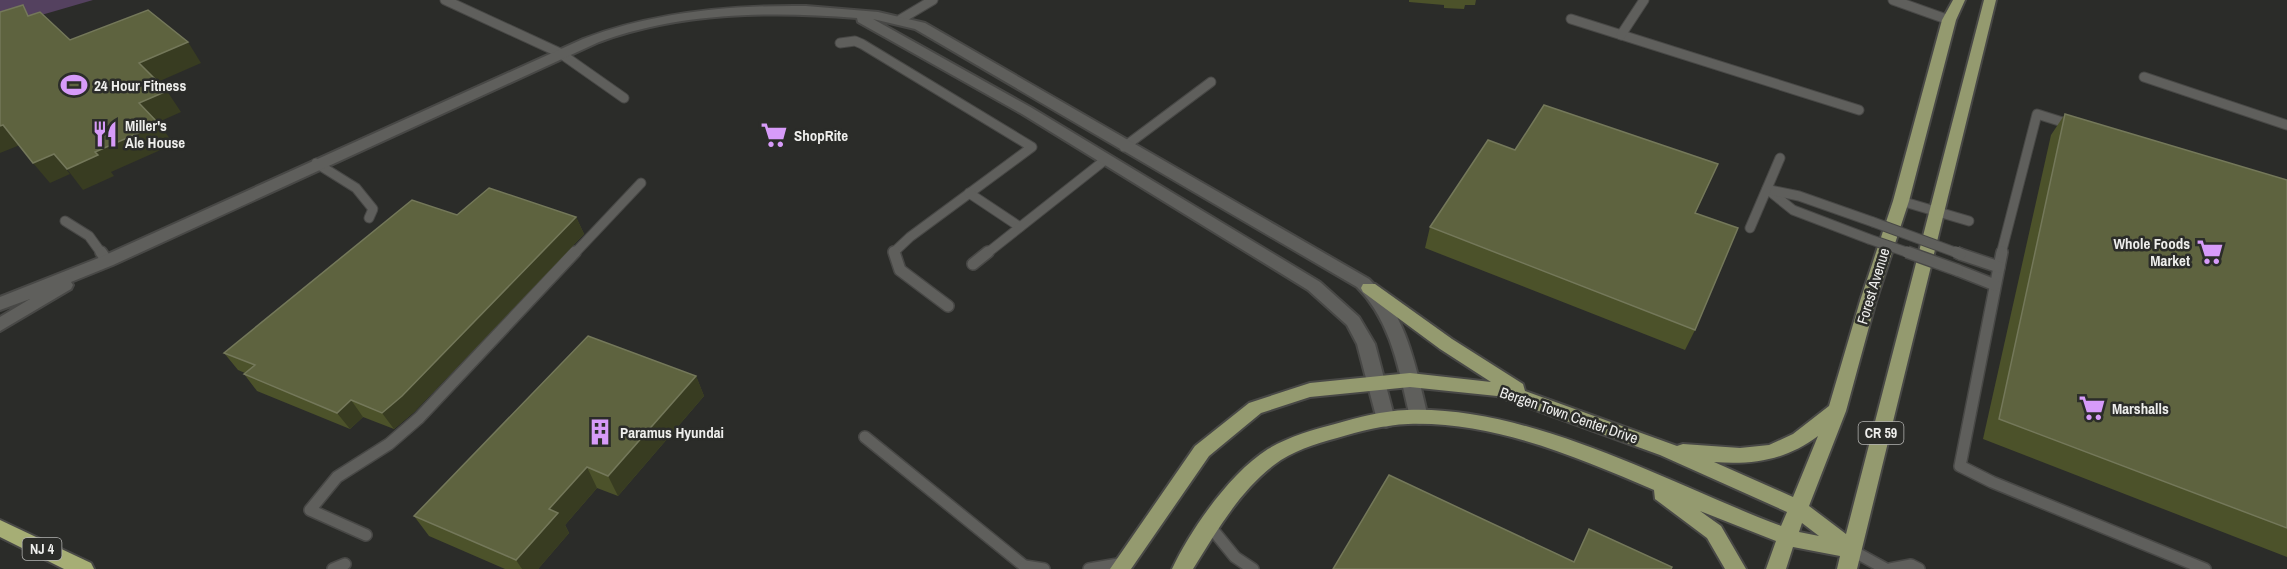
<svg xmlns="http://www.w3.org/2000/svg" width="2287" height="569" font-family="'Archivo Narrow',sans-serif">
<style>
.green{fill:#54415f}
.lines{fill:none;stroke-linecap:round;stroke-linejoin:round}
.service-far1-casing{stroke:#484846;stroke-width:11}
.service-casing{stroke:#484846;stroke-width:14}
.minor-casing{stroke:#484846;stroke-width:4}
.primary-casing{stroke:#484846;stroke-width:4}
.trunk-casing{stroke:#484846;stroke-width:4}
.service-far1{stroke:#5f5f5c;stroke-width:9}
.service{stroke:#5f5f5c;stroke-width:11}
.minor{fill:#5f5f5c;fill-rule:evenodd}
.primary{fill:#949a6f;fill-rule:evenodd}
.trunk{fill:#a6ae75;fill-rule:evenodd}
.service-bridge-far1-casing{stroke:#484846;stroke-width:11;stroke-linecap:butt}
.service-bridge-casing{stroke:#484846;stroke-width:14;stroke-linecap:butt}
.service-bridge-far1{stroke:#5f5f5c;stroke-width:9}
.service-bridge{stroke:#5f5f5c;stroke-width:11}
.wall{fill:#4c522a}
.shaded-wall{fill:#383c21}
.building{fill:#5e633f;stroke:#74785a;stroke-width:1.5}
.labels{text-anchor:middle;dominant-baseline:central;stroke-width:5;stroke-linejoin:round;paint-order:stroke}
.shield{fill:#2b2c29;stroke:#b4b4b2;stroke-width:1.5}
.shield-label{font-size:14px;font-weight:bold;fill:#eeeeec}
.poi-label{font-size:15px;font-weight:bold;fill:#eeeeec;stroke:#2b2c29;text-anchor:start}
.street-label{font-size:15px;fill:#eeeeec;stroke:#2b2c29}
</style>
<rect width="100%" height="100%" fill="#2b2c29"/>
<path class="green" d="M0,0H93L0,27Z"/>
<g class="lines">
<g class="service-far1-casing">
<g id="service-far1">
<path d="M445,0L560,53L624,98"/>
<path d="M1893,0L1949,20"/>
<path d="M901,19L933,0"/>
<path d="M1571,19L1859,110"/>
<path d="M1621,35L1644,0"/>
<path d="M840,43L855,41L862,44L1032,147L910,237L894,252L895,254"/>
<path d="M2144,77L2287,125"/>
<path d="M1124,147L1211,82"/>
<path d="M316,163L356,188L373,209L369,218"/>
<path d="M1767,189L1793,210L1869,239"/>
<path d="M1770,190L1799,196L1873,222"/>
<path d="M969,193L1020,227"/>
<path d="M1901,201L1969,221"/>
<path d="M65,221L89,236L102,254"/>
<path d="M1750,228L1780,158"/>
<path d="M574,254L641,183"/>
<path d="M986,254L1105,160"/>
<path d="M2001,254L2037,114L2072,125"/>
</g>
</g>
<g class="service-casing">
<g id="service">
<path d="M101,252L107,261"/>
<path d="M894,252L900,270L948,306"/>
<path d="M2002,252L1960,466L1992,482L2205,569"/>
<path d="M1960,254L1999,267"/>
<path d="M973,264L988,252"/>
<path d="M1957,270L1995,285"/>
<path d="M865,437L1028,569"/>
<path d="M1208,524L1235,557L1253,569"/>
<path d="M366,535L310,510L337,477L389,444L419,418L575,252"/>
<path d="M1853,551L1886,569"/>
<path d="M1025,566L1044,569"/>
<path d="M333,569L345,564"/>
<path d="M1089,569L1124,563"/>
<path d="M1890,569L1911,565L1919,569"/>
</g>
</g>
<g class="minor-casing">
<path id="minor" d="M806,6L878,12L925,23L1369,279C1407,315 1416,368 1428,417L1425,422L1419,424L1413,422L1410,417C1399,371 1392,322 1357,287L915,29L873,19L1032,108L1320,282L1359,317L1375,344L1395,420L1392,425L1386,427L1380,425L1377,420L1357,344L1347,325L1308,290L1022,114L858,22L857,18C772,11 681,12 599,42L113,265L71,282L73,285L71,289L0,331V317L30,299L0,310V297L101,257L583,39C653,12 732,5 806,6Z"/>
</g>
<g class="primary-casing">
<path id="primary" d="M1953,0H1965L1956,20L1909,201L1876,301L1846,411L1809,506L1846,534L1984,0H1996L1857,569H1837L1840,556L1793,547L1786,569H1766L1776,541L1700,511L1721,526L1746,569H1725L1707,538L1655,499L1654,490C1577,457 1493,421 1408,424C1384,425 1360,431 1337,438C1315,444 1292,451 1274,465C1239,492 1216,532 1193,569H1172C1191,529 1230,473 1268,449C1288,437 1312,430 1335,424C1359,417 1382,411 1407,410C1530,405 1668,483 1781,526L1787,512L1660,455L1497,396L1410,387L1310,397L1261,413L1209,456L1131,569H1110L1195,446L1249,403L1310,383L1410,373L1491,382L1440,349L1363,292L1361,288L1363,284H1375L1452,339L1523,384L1525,391L1677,446L1683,444L1740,448L1769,445L1793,434L1829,406L1860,301L1893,201L1942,20ZM1818,436L1793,497L1714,462C1753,465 1786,460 1818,436ZM1802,523L1819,536L1799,532Z"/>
</g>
<g class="trunk-casing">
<path id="trunk" d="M0,520L91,563L94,569H64L0,537Z"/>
</g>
<use href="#service-far1" class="service-far1"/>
<use href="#service" class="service"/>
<use href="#minor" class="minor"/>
<use href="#primary" class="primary"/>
<use href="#trunk" class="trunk"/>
<g class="service-bridge-far1-casing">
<g id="service-bridge-far1">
<path d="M1873,222L1960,254"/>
<path d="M1869,239L1912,254"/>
</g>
</g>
<g class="service-bridge-casing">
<g id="service-bridge">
<path d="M1907,252L1957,270"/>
<path d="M1956,252L1960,254"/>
</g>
</g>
<use href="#service-bridge-far1" class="service-bridge-far1"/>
<use href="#service-bridge" class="service-bridge"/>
</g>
<g class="wall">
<path d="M1409,0H1476L1475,5H1465L1464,9L1444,8V5L1409,2Z"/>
<path d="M2065,114L2287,180V557L1983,439L2051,135Z"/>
<path d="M1515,150L1718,164L1695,213V330L1685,350L1425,248L1430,227Z"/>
<path d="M457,215L576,217L584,234L414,412L394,429L363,417L350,429L257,391L244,374L245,373L238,370L224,353Z"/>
<path d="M696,376L704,396L618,496L597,488L565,525L569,533L538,569H505L429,536L414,516Z"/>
</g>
<g class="shaded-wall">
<path d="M188,42L201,63L153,84L139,63Z"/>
<path d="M167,91L181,112L154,124L139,103Z"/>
<path d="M159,124L174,144L111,172L114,176L83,190L67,169L95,152Z"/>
<path d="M3,125L20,145L0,153V126Z"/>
<path d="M54,154L70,174L50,183L33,163Z"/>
<path d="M1718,164L1709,184L1686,234L1695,213Z"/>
<path d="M576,217L584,234L414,412L394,429L382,413Z"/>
<path d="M696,376L704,396L618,496L608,476Z"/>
<path d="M351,400L363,417L350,429L337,413Z"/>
<path d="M587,467L597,488L565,525L569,533L538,569H522L516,560L549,509Z"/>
</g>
<g class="building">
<path d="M23,5L28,16L40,12L70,40L148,10L188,42L139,63L167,91L139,103L159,124L95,152L98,155L67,169L54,154L33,163L3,125L0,126V12Z"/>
<path d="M1544,105L1718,164L1695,213L1738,228L1695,330L1430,227L1488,140L1515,150Z"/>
<path d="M2065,114L2287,180V528L1999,419Z"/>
<path d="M489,188L576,217L402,396L382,413L351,400L337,413L244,374L255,365L224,353L412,200L457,215Z"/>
<path d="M588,336L696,376L608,476L587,467L549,509L558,513L516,560L414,516Z"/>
<path d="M1389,475L1574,562L1589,529L1672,567L1671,569H1333Z"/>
</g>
<defs>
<g id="stadium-bare" transform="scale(2.07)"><path d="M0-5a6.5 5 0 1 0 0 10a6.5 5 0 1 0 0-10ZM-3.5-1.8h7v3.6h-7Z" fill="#d79bf9" stroke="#2b2c29" stroke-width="2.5" paint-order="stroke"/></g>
<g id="restaurant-bare" transform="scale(2.07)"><path d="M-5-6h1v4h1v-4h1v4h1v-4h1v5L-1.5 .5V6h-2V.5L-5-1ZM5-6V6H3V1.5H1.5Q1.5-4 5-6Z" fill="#d79bf9" stroke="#2b2c29" stroke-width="2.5" paint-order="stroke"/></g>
<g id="supermarket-bare" transform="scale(2.07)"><path d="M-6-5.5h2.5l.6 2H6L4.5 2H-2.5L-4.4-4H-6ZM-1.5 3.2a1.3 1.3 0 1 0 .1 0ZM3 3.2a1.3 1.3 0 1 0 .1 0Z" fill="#d79bf9" stroke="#2b2c29" stroke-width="2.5" paint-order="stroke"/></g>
<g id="building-bare" transform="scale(2.07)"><path d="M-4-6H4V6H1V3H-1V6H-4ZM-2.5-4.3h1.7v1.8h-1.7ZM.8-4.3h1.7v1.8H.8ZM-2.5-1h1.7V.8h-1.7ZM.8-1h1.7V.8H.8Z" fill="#d79bf9" stroke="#2b2c29" stroke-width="2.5" paint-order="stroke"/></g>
</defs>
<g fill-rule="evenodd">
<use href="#stadium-bare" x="74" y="85"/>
<use href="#restaurant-bare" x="105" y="134"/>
<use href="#supermarket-bare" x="774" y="135"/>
<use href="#supermarket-bare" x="2210" y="252"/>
<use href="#supermarket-bare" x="2092" y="408"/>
<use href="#building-bare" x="600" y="432"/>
</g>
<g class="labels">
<g class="shield">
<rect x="1858.5" y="422" width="45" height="22" rx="4.5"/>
<rect x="22.5" y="538" width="39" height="22" rx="4.5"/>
</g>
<g class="shield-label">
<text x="1881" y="433">CR 59</text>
<text x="42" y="549">NJ 4</text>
</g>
<g class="poi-label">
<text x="94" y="85">24 Hour Fitness</text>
<text x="125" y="125">Miller's<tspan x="125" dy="17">Ale House</tspan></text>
<text x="794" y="135">ShopRite</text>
<text x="2190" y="243" text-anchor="end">Whole Foods<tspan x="2190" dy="17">Market</tspan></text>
<text x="2112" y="408">Marshalls</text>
<text x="620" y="432">Paramus Hyundai</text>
</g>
<g class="street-label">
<text transform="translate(1873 286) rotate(-73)">Forest Avenue</text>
<text transform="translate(1569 415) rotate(19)">Bergen Town Center Drive</text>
</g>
</g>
</svg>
